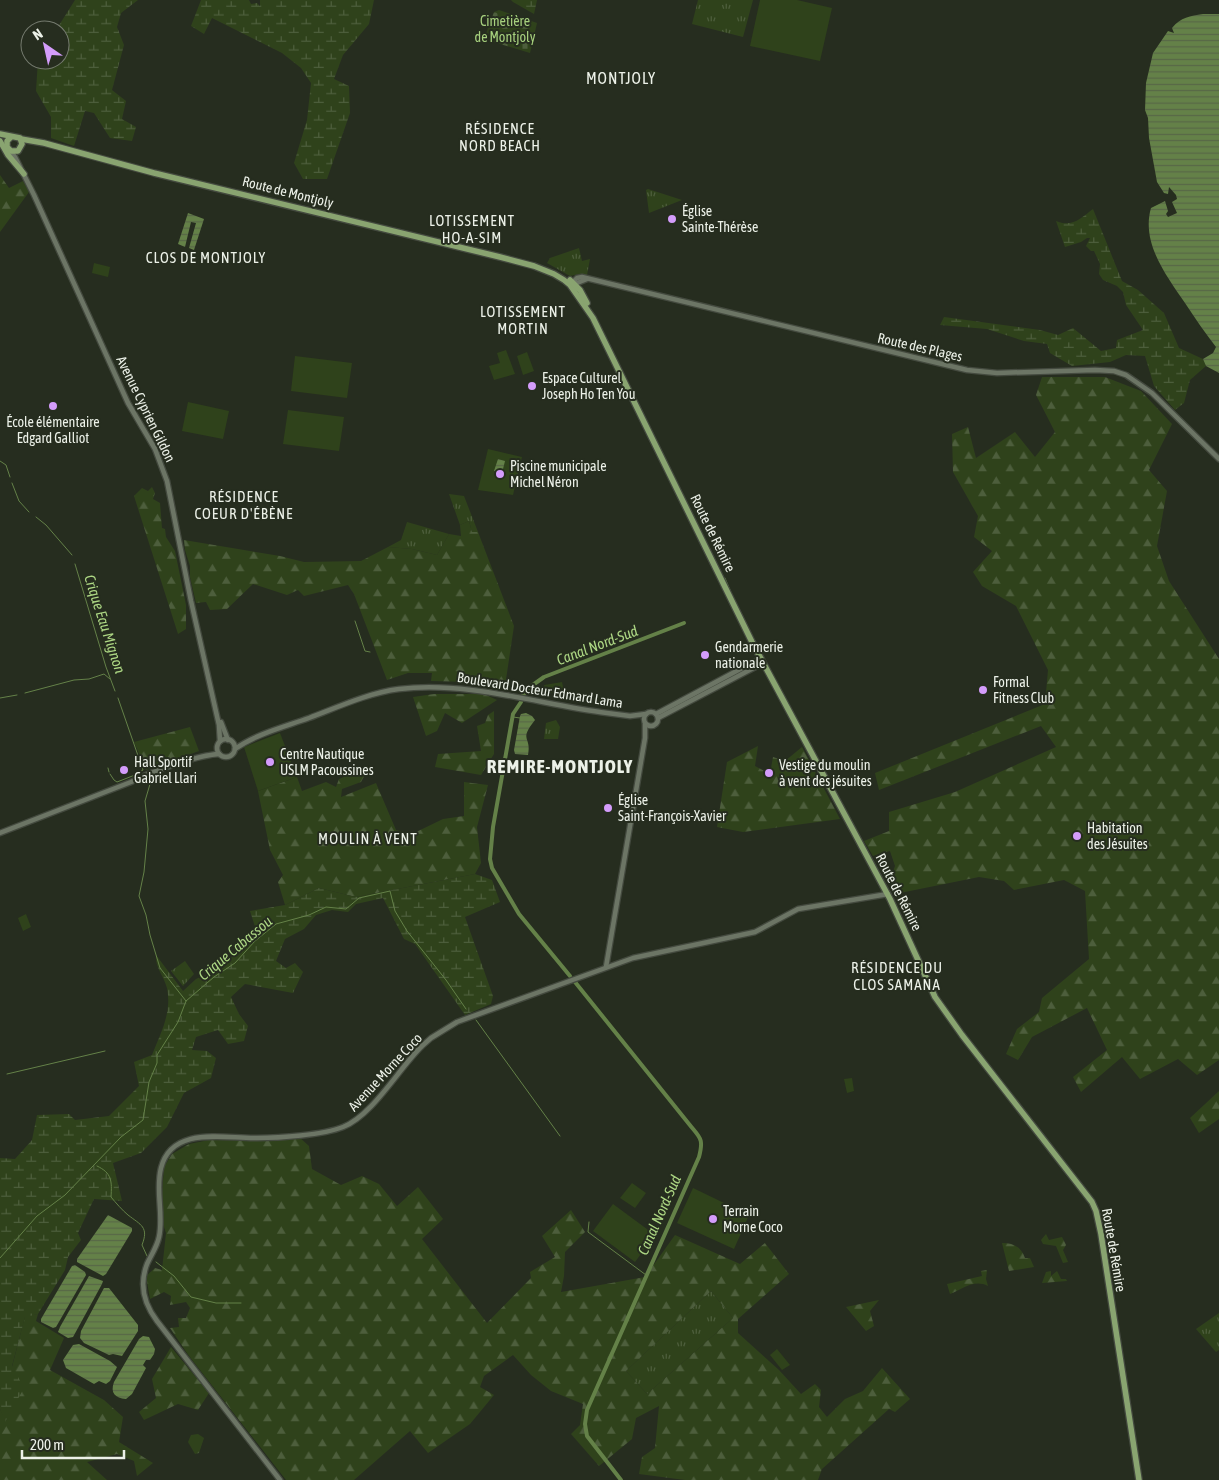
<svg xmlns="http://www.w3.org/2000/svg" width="1219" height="1480" font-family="'Asap Condensed',sans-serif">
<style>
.grass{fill:url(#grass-tufts)}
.forest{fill:url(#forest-firs);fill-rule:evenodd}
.wetland{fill:url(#wetland-marsh)}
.cemetery{fill:url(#cemetery-stones)}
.pitch{fill:#2f421b}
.water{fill:url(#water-rules)}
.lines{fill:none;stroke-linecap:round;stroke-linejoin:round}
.stream{stroke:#648148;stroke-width:1}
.canal{stroke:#648148;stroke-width:4}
.minor-casing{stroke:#444a3f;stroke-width:7}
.major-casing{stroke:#444a3f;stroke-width:8}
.minor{stroke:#6c7565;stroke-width:4.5}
.major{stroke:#89a470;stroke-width:5.5}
.poi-dot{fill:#d49cfb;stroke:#262d1f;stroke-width:2}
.labels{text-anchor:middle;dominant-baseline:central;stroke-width:4;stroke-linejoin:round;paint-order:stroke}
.park-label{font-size:14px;fill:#a7d17e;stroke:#262d1f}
.street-label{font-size:14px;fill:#ecf1e8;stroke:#262d1f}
.poi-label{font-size:14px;fill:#ecf1e8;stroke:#262d1f;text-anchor:start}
.neighbourhood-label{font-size:15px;letter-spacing:1px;fill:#ecf1e8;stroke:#262d1f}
.water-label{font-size:15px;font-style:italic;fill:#add784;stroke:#262d1f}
.quarter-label{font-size:16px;letter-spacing:1px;fill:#ecf1e8;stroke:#262d1f}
.district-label{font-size:19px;font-weight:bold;letter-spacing:1px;fill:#ecf1e8;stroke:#262d1f}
</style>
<defs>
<pattern id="grass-tufts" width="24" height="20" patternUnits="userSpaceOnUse" patternTransform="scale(1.25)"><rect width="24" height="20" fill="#2f421b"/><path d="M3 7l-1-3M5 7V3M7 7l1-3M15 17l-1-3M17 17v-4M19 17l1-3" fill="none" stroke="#4d5e3c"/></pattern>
<pattern id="forest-firs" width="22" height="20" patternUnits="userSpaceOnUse" patternTransform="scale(1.25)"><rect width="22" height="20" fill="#2f421b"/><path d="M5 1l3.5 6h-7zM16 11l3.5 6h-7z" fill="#4d5e3c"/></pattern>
<pattern id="wetland-marsh" width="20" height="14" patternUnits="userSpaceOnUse" patternTransform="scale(1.25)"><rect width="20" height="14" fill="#2f421b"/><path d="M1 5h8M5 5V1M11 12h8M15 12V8" fill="none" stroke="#4d5e3c"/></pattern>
<pattern id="cemetery-stones" width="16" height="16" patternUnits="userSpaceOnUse" patternTransform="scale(1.25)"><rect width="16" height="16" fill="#2f421b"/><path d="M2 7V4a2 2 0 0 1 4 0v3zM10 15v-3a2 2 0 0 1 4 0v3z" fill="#4d5e3c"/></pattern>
<pattern id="water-rules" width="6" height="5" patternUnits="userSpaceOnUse" patternTransform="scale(1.25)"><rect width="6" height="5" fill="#648148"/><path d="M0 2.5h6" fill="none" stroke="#576747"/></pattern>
</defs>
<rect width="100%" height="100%" fill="#262d1f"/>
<g class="grass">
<path d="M698,0H753L743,37L692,24Z"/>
<path d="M648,189L682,200L649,213L646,190Z"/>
<path d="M579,248L582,261L590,259L587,275L579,274L570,276L547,263L550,258Z"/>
<path d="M449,494L464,496L478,532H472L469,521L460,525Z"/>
<path d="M407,522L449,534L437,555L412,549L388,547L401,540Z"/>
<path d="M556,720L560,727L558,739H544L546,723Z"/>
<path d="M185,961L194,974L183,986L171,971Z"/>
<path d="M711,1291L733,1318L647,1394L626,1371Z"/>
<path d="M1219,1313V1350L1216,1352L1196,1329Z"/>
</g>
<g class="forest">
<path d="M0,175L9,188L23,181L29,192L0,232Z"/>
<path d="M1042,377H1105L1141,391L1172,424L1149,470L1167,491L1157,546L1169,581L1219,659V1060L1197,1075L1178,1059L1140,1079L1122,1057L1081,1092L1073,1077L1107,1050L1087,1008L1032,1037L1018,1060L1006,1054L1017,1029L1039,1012L1042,998L1089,959L1085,891L1064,880L1014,890L1004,881L979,877L895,894L889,883L895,866L890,851L873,856L864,841L889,831V812L955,792L1056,747L1041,726L879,790L875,773L1045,704L1048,670L1016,606L982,586L973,572L992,551L974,537L978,516L953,472L952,434L968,427L976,458L1015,432L1035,457L1055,432L1036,395Z"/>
<path d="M152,487L155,493L153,499L160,503L162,528L165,529L166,537L175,551L186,605V629L178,634L134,496L142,488L148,491Z"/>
<path d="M469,521L472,532H478L514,626L505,686L470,682L431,681L432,673H408L387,680L354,594L348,585L304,596L298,590L287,595L253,584L227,609L210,610L206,602L196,603L190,577V566L185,550L184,540L280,556L304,562L361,561L388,547L412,549L437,555L449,534L461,536L460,525Z"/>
<path d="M434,694H484L497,700L462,723L445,713L437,731L426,736L413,697Z"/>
<path d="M494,711V754L481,775L435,767L438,754L481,751L477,726L485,723L488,715Z"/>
<path d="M190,727L199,751L146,770L134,742Z"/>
<path d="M758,746L755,766L770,774L773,757L785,761L802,747L840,819L743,832L717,827L727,762Z"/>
<path d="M369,767L361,782L342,789L341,797L376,783L396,830L412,834L443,819L464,816V782L488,785L477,827L481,863L475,874L356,897L319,888L285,905L278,882L283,875L270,850L258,791L297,777L302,791L326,782L336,787L339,779Z"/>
<path d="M1219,1091V1119L1199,1133L1190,1118Z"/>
<path d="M299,1137L309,1146L312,1169L341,1185L362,1176L379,1184L397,1206L418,1187L443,1219L422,1239L487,1323L531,1278L530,1272L555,1257L542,1236L571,1210L585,1232L565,1252L564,1276L561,1292L645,1277L675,1235L740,1264L765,1243L789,1274L738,1319V1333L779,1370L801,1394L815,1384L821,1390L819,1407L827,1417L845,1399L863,1391L882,1368L910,1399L895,1412L889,1409L822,1469L818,1480H685L639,1474L642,1457L655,1448L659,1406L636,1418L632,1439L599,1466L571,1434L580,1425L583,1404L551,1391L531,1375L513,1355L484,1376L480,1387L494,1395L470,1424L428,1453L410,1431L354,1480H286L189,1356L170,1328L179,1327L178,1318H186L190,1308L186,1302L170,1305L171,1296L164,1292L150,1299L146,1276L155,1268L162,1270L166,1233L163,1224L162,1194L164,1167L172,1154L189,1144L209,1140L265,1141ZM711,1291L733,1318L647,1394L626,1371Z"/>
<path d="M1046,1234L1049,1240L1062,1237L1066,1245L1063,1250L1068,1262L1063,1263L1056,1246L1043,1244L1041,1240Z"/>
<path d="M1002,1243C1014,1243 1021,1247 1025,1258H1030L1034,1267L1009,1271Z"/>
<path d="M987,1270L986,1279L988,1286C974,1279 963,1289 950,1294L947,1284L982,1276L981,1271Z"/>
<path d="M1051,1271V1276L1057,1271L1061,1279H1066L1067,1281L1042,1283L1046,1272Z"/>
<path d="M879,1300L870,1311L874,1326L866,1331L846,1307Z"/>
<path d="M38,1314L36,1321L64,1338L50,1370L104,1400L123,1417L119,1442L153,1463L137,1476L134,1461L117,1454L87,1462L107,1480H0V1409L6,1421L12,1367L25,1316Z"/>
<path d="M171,1347L209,1393L198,1410L178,1404L144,1420L139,1412L156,1398L152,1379Z"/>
<path d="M198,1434L204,1438L199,1453L195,1454L188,1442L191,1435Z"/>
</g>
<g class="wetland">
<path d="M75,0H138L121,13L117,27L124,45L112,90L126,101L122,119L136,127L132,141L110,138L94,113L85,111L74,146L51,138V117L36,91L38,60H60V30H56Z"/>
<path d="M201,0H249L251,4L257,3L260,6V0H374L369,24L343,55L334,79L349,86L350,113L327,179H303L294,163L307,120L311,83L301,68L282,53L212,18L204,34L191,26Z"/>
<path d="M511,0H537L534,14L513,2Z"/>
<path d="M1093,209L1122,281L1138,290L1164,313L1179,348L1203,359L1206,366L1190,380L1184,403L1175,410L1154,386L1145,356L1126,355L1110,362L1072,366L1050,353L1047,344L1024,341L987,329L940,325L944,317L1040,330L1058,335L1073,328L1101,351L1116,348L1117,340L1143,330L1126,305L1123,292L1117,286L1103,280L1099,274L1100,264L1094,251H1091L1086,246L1090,238H1087L1081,242L1065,247L1056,221C1072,228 1081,218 1093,209Z"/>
<path d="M475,874L492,880L500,902L465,917L493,996L491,1004L465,1015L415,944L404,939L383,898L356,904L348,912L332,910L316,915L304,929L285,939L276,961L286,968L295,963L303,972L293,993L245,984L231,997L239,1014L248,1026L244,1041L228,1044L218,1030L196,1037L192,1050L207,1051L216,1058L211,1078L184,1093L167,1127L141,1153L113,1163L122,1201L94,1199L78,1233L81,1240L68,1257L65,1270L38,1314L25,1317L12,1366L24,1388L5,1422L0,1409V1158L15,1159L32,1140L37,1115L69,1114L75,1120L109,1116L139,1086L134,1062L152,1055C161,1032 172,1013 167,988C164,976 155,968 156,955L183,991L196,979L217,970L257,933L250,911L285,905L319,888L356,897Z"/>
</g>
<path class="cemetery" d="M499,10L537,23L530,53L484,39L494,12Z"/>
<g class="pitch">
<path d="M760,0H797L832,8L820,61L750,46Z"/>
<path d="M94,263L110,267L108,277L92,273Z"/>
<path d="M506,350L515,374L494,380L489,366L500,363L497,353Z"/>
<path d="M527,352L534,371L523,375L517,356Z"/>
<path d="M295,356L352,363L347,398L291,391Z"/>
<path d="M188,402L229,411L223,439L182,431Z"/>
<path d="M288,410L344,417L339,451L283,444Z"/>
<path d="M488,449L522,457L513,495L478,490Z"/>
<path d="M562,682L564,691L546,694L544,685Z"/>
<path d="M280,733L297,777L258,791L244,747Z"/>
<path d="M26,914L31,927L23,931L18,918Z"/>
<path d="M852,1078L854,1091L847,1093L844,1079Z"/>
<path d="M632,1183L646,1193L635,1208L620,1198Z"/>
<path d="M693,1188L749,1215L734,1249L677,1223Z"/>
<path d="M613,1204L655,1235L635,1262L593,1231Z"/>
<path d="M777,1349L790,1365L782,1370L770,1355Z"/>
</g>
<g class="water">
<path d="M1203,14H1219V373L1206,366L1203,359L1213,353L1216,347C1205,333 1195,318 1185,303C1166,275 1141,243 1151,208L1165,201L1168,211L1166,214L1168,217L1177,213L1172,202L1177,199L1176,195L1169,187L1168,194L1164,193L1157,182L1149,138L1148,118L1145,110L1146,83L1153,53L1168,31L1174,33L1172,28C1181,17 1190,16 1203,14Z"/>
<path d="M188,213L204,219L194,250L189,248L196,223L191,222L185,247L178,244Z"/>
<path d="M498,459L505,461L502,473L494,471Z"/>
<path d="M526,713L532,716L535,720C518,741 532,736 528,755L515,754L514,750L520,716L521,714Z"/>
<path d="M108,1215L132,1228V1231L106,1274L103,1276L77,1262V1259Z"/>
<path d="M75,1265L85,1272L86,1275L56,1327L53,1328L41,1322V1319L72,1266Z"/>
<path d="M89,1276L103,1281L102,1284L73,1337L68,1338L58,1332L60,1327Z"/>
<path d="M104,1288H109L138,1325V1331L122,1356L113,1354L109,1355L84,1343L80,1338L81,1331Z"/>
<path d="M143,1336L149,1337L155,1349L154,1354L150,1360H146L143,1365L146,1368L132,1394L126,1399C115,1398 110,1393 114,1382L139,1339Z"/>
<path d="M79,1344L110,1361L117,1367L110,1381L106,1384L99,1381L94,1384L66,1368L63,1360L73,1345Z"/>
</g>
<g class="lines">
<g class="stream">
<path d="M0,461L6,465L10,477"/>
<path d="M12,483L19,501L29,512"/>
<path d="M36,517L46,525L72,555"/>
<path d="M75,564L106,667L115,691"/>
<path d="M725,578L730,590"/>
<path d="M355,621L365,651L370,652"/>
<path d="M25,693L74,680L89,679L104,674L110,679"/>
<path d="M0,698L17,695"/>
<path d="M118,698L143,770L138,773"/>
<path d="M513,717L520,718"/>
<path d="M108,768L109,772"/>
<path d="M110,774L114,780L117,782L135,775"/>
<path d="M148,779L150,784L145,801L148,829L144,872L139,896L146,915L150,935L160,968L186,1001"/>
<path d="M476,1020L560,1136"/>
<path d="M7,1074L105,1051"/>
<path d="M97,1166C112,1173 112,1181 111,1197C116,1203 122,1210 128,1215C141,1225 149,1227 142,1245L147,1256"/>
<path d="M589,1222L588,1232L646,1275"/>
<path d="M0,1258L37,1216L65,1195L121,1137L143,1120L149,1082L157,1063V1055L178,1022L186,1001L214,977L235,963L255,941L276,924L309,915L326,907L346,909L359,898L390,891L395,911L407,931L446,980L466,1009"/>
<path d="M156,1262L174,1276L191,1297L216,1303H241"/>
</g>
<g class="canal">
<path d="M523,695L530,687L544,677L684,623"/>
<path d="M521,702L513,714L493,827L490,859L492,868L519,914L570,976"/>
<path d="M575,982L689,1124C700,1138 704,1138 699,1157L587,1410L585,1424L587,1436L621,1480"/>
</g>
<g class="minor-casing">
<g id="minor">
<path d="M10,150L15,157L34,195L128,403L155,449L167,481L191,601L219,725L220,741"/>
<path d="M572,282L577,283L587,279"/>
<path d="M571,284L577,278L582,277L967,370L997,373L1095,370L1114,371L1126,375L1152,393L1219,459"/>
<circle cx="651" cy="719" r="7"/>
<path d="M656,714L761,658"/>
<path d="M658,718L763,663"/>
<path d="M221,722L228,740"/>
<circle cx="226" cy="748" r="9"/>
<path d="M235,749C256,734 284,727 309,718C338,707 368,693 399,689C469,681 538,704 607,713L630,716L646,714"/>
<path d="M0,833L131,782C150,772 198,755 219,754"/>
<path d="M606,967L645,738V724"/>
<path d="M280,1480L157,1321C144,1304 139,1285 147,1264C151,1255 157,1247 159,1237C164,1214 155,1191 161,1168C172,1125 225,1139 257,1138C279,1138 323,1135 343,1127C373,1115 399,1068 422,1046L431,1038L457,1022L633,958L755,932L798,909L888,894"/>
</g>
</g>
<g class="major-casing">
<g id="major">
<path d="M0,134L20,138L22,144L18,151H11L7,147V141L11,137"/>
<path d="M21,139L44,143L154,173L500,257L534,266L554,274L564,280L570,285L593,318L752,642L890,899L935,997L962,1035L1092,1202L1096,1211L1101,1234L1139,1480"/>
<path d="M0,141L8,155L24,174"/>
<path d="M570,280L580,290L587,303"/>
</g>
</g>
<use href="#minor" class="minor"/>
<use href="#major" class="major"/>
</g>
<g class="poi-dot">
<circle cx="672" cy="219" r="5"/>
<circle cx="532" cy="386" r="5"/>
<circle cx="53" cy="406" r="5"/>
<circle cx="500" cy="474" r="5"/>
<circle cx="705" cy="655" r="5"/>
<circle cx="983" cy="690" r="5"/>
<circle cx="270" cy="762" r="5"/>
<circle cx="124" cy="770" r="5"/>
<circle cx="769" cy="773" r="5"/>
<circle cx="608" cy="808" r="5"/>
<circle cx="1077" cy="836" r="5"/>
<circle cx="713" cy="1219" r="5"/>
</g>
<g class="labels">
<g class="park-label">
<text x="505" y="21">Cimetière<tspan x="505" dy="16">de Montjoly</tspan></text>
</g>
<g class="street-label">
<text transform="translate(288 192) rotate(14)">Route de Montjoly</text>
<text transform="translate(920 347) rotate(13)">Route des Plages</text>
<text transform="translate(146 409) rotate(64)">Avenue Cyprien Gildon</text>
<text transform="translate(713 533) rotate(64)">Route de Rémire</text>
<text transform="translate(540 690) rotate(9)">Boulevard Docteur Edmard Lama</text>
<text transform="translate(899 892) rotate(63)">Route de Rémire</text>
<text transform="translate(385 1072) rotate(-47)">Avenue Morne Coco</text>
<text transform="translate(1114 1250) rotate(80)">Route de Rémire</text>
</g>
<g class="poi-label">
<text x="682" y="211">Église<tspan x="682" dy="16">Sainte-Thérèse</tspan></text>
<text x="542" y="378">Espace Culturel<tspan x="542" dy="16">Joseph Ho Ten You</tspan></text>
<text x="53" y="422" text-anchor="middle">École élémentaire<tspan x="53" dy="16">Edgard Galliot</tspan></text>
<text x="510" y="466">Piscine municipale<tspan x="510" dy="16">Michel Néron</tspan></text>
<text x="715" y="647">Gendarmerie<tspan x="715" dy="16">nationale</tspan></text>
<text x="993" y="682">Formal<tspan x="993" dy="16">Fitness Club</tspan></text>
<text x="280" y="754">Centre Nautique<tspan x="280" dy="16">USLM Pacoussines</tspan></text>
<text x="134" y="762">Hall Sportif<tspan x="134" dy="16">Gabriel Llari</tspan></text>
<text x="779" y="765">Vestige du moulin<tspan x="779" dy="16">à vent des jésuites</tspan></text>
<text x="618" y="800">Église<tspan x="618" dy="16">Saint-François-Xavier</tspan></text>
<text x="1087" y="828">Habitation<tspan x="1087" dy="16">des Jésuites</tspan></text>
<text x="723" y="1211">Terrain<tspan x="723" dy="16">Morne Coco</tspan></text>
</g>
<g class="neighbourhood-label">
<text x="500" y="128">RÉSIDENCE<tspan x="500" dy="17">NORD BEACH</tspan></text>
<text x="472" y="220">LOTISSEMENT<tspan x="472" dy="17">HO-A-SIM</tspan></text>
<text x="206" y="257">CLOS DE MONTJOLY</text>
<text x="523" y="311">LOTISSEMENT<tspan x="523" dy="17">MORTIN</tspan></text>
<text x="244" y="496">RÉSIDENCE<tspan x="244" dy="17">COEUR D'ÉBÈNE</tspan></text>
<text x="368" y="838">MOULIN À VENT</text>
<text x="897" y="967">RÉSIDENCE DU<tspan x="897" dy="17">CLOS SAMANA</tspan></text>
</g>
<g class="water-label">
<text transform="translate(105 624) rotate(72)">Crique Eau Mignon</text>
<text transform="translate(597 645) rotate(-21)">Canal Nord-Sud</text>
<text transform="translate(235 948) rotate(-40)">Crique Cabassou</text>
<text transform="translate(659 1215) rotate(-66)">Canal Nord-Sud</text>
</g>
<g class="quarter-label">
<text x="621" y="78">MONTJOLY</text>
</g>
<g class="district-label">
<text x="560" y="766">REMIRE-MONTJOLY</text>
</g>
</g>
<g transform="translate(45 45) rotate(326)"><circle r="24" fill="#262d1f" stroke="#757b6f"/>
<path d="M0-4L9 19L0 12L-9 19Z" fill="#d49cfb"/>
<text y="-8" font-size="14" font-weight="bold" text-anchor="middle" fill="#ecf1e8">N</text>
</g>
<path d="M22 1450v8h102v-8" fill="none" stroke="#ecf1e8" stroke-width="2.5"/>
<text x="30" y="1450" font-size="15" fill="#ecf1e8" stroke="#262d1f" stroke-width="4" paint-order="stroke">200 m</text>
</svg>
